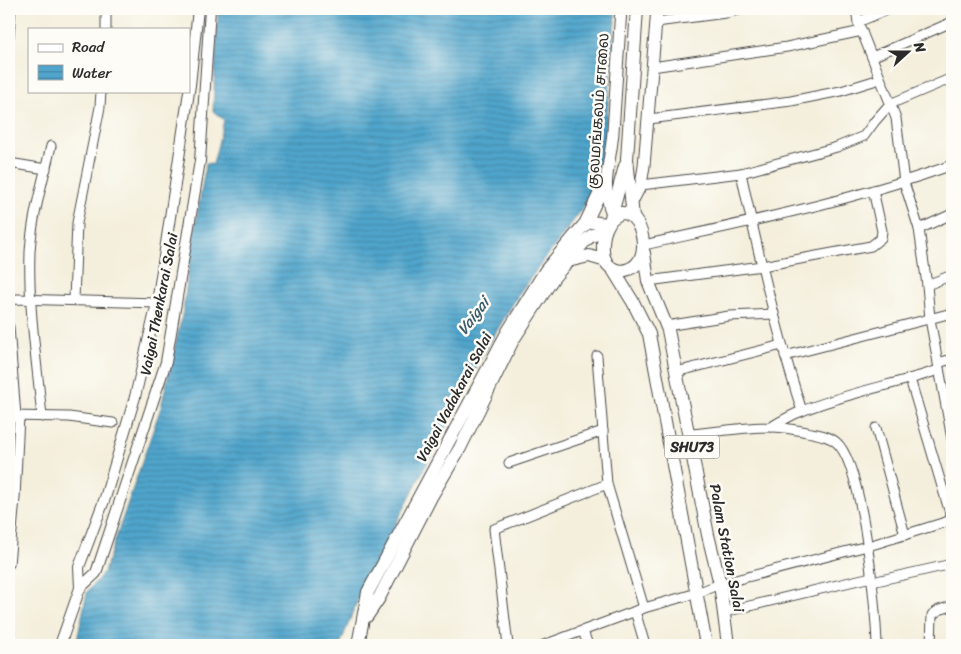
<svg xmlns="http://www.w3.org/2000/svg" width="961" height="654" font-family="Sriracha,'Noto Sans Tamil',sans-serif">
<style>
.water{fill:url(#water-rules);stroke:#3e687c}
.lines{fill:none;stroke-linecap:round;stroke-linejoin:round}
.minor-casing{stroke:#494846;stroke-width:11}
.tertiary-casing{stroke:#494846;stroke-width:12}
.secondary-casing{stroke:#494846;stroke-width:13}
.primary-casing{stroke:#494846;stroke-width:14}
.minor{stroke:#fff;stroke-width:9}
.tertiary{stroke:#fff;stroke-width:10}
.secondary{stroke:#fff;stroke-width:11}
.primary{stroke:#fff;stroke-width:12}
.labels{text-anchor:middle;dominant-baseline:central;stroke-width:5;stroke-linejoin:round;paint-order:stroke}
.shield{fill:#fdfcf7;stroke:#6a6a68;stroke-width:1}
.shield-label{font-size:14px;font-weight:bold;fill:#2b2b2b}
.street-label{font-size:15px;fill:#2b2b2b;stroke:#fdfcf7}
.water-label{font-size:16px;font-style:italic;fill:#3a5c6b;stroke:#fdfcf7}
</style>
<defs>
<pattern id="water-rules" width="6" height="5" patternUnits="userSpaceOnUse" patternTransform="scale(1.25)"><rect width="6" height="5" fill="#50a5cc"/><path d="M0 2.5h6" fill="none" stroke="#4387a6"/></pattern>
</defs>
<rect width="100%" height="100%" fill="#fdfcf7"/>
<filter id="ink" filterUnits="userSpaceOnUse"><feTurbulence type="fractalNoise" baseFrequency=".02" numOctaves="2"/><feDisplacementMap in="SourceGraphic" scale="10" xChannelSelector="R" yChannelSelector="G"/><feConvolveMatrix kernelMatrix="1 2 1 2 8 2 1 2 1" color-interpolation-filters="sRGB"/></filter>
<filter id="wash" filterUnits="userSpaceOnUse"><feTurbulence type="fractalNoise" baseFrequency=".0096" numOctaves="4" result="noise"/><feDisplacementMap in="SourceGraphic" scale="20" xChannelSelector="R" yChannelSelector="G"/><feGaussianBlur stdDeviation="1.12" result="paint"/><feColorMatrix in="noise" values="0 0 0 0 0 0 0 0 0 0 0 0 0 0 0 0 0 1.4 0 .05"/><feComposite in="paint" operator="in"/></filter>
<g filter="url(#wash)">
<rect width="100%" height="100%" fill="#f4efdc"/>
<path class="water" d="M218,9H616L605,141L596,179L583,208L520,292L483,354L360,594L340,645H76L87,592L104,572L161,407L183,311L191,251L206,163L213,164L224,120L213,111Z"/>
</g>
<g filter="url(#ink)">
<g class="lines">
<g class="minor-casing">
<g id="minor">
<path d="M106,9V29"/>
<path d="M856,9L858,22L896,118L904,182L919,229L927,285L930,319L952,439"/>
<path d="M656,22L726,13L744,9"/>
<path d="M858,22L889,9"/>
<path d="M9,36L11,9"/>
<path d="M872,57L952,22"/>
<path d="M652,67L787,47L862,31"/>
<path d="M649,119L791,101L841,91L880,79"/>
<path d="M9,163L46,169"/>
<path d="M641,185L741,173"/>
<path d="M919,229L952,214"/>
<path d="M644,245C747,222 852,201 952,165"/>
<path d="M648,281L762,266L871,246L881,238L882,231L873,190"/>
<path d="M927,285L952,275"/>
<path d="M74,300L77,223L100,107L101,91"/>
<path d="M9,301L17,299L157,303"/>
<path d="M666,326L729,316L774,314"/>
<path d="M9,327L16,416"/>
<path d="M597,356L607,484L644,608"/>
<path d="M785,356L952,313"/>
<path d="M938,363L952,359"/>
<path d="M676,372L782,345"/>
<path d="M910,379L952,520"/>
<path d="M802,411C777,333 758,253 741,173L837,147L864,136L875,121L890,104L952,78"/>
<path d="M9,416L69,417L113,423"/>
<path d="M42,417C37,362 28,307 30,252C32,216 43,181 51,146"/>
<path d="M771,427C781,421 791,415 802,411C846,393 894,385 939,370"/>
<path d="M876,428L905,535"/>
<path d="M689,434C716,432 743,427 769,427C781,426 795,430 807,432C816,434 828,435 836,442C863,464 876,608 877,645"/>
<path d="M509,463L603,431"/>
<path d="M9,564L15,498L19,416"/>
<path d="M872,582L952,564"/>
<path d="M635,611L645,645"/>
<path d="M724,612L871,577"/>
<path d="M583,631L588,645"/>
<path d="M508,645L494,529L607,484"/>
<path d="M544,645L644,608L697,593L720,584L875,544L952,520"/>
<path d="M931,645L932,615L939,610L952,606"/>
</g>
</g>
<g class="tertiary-casing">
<g id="tertiary">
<path d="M80,588L96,573L166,362L200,161L210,9"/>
<path d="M60,645L80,588L79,567L105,498L135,397L157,303L190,85L198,9"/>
</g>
</g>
<g class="secondary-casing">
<g id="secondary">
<path d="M632,202L641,185L644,166L657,9"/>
<path d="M612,214C600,185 611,161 613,132C616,91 618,50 621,9"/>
</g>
</g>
<g class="primary-casing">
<g id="primary">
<path d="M621,213C642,211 654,260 629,269C624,271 618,271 614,269C598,263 602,234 609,223C611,218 616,216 621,213Z"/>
<path d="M633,217L627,159L637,9"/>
<path d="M610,221L625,166"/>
<path d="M585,224L606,180"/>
<path d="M644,253L648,281L668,330L708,535L720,584L728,645"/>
<path d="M568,261L589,256L606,261"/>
<path d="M612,268L633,302L649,334L706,645"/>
<path d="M367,616L379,598L431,497L460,448L513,340L554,277L585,241L591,236L605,231"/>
<path d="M358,645L368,592L507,333L546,270L583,226L590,222L608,224"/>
</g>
</g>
<use href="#minor" class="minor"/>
<use href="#tertiary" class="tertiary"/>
<use href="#secondary" class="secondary"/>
<use href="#primary" class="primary"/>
</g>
</g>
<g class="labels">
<rect class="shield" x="664.5" y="435.5" width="55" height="23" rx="4"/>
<g class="shield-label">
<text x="692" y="447">SHU73</text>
</g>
<g class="street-label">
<text transform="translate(598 111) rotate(-86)">குலமங்கலம் சாலை</text>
<text transform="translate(159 304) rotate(-79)">Vaigai Thenkarai Salai</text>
<text transform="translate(454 397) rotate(-62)">Vaigai Vadakarai Salai</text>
<text transform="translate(727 548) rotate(79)">Palam Station Salai</text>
</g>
<g class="water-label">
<text transform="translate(473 316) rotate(-53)">Vaigai</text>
</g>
</g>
<rect width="961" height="654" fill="none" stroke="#fdfcf7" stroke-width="30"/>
<rect x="28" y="28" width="162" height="65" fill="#fdfcf7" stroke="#a9a8a5"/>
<rect x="38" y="44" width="25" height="8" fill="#ffffff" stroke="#a9a8a5"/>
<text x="72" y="52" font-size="15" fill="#2b2b2b">Road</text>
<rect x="38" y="65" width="25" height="15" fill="url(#water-rules)" stroke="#a9a8a5"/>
<text x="72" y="78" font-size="15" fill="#2b2b2b">Water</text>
<g transform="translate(908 52) rotate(69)" stroke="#fdfcf7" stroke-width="4" paint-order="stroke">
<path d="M0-4L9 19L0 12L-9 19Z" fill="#2b2b2b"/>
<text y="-8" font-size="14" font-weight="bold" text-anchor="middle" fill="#2b2b2b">N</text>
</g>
</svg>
